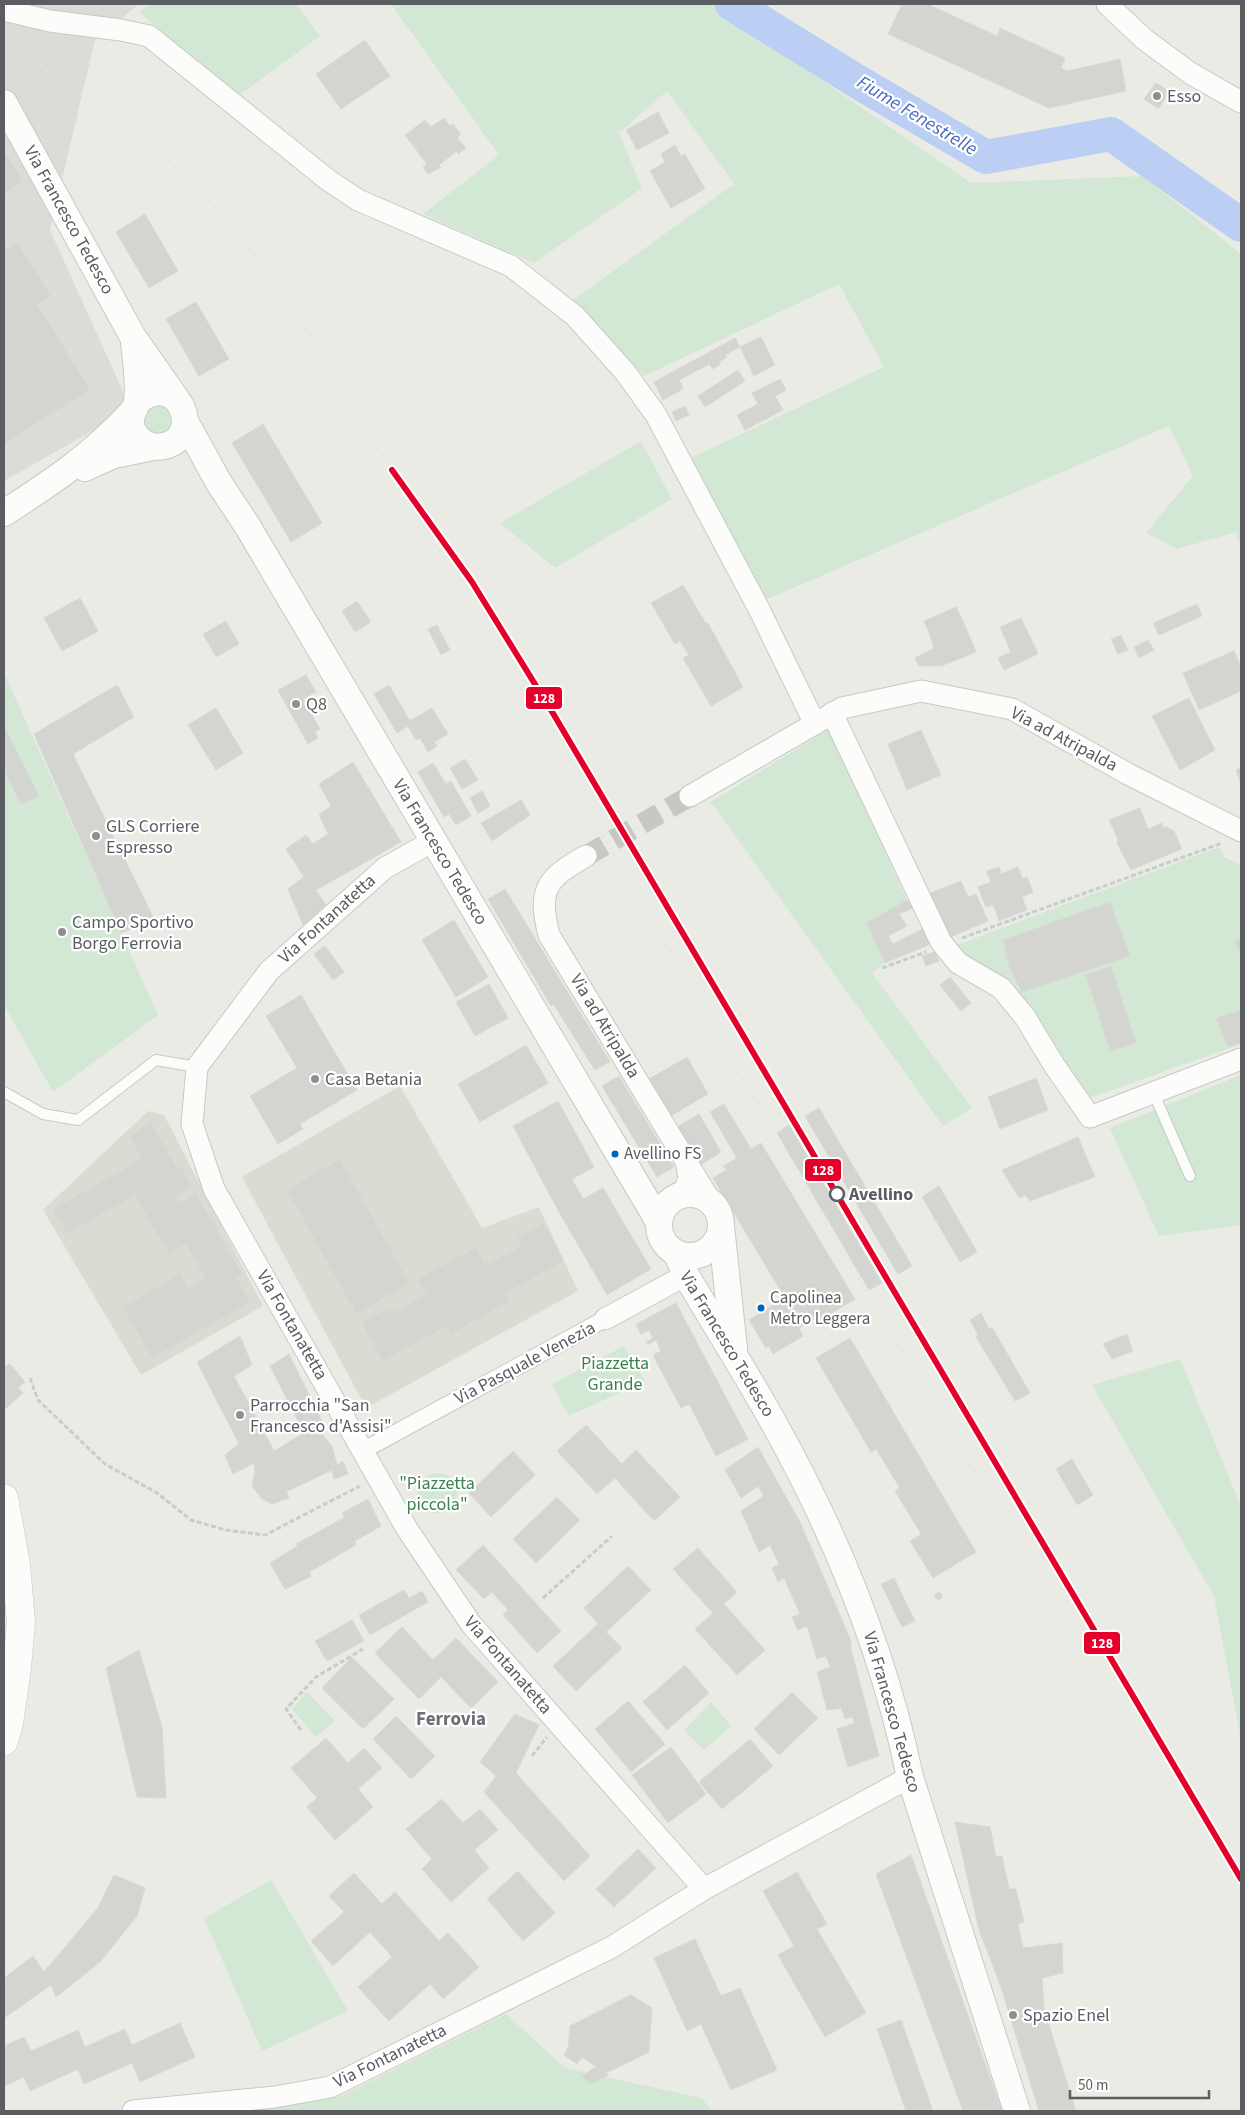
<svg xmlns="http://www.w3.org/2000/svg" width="1245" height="2115" font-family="'Source Sans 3',sans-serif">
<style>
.industrial{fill:#dcdcd6}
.education{fill:#dbdbd3}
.green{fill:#d3e7d5}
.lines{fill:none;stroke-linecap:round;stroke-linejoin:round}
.river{stroke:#bbcff4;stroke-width:34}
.building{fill:#d4d4d0;stroke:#dadad4}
.minor-tunnel{stroke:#c7c8c4;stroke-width:21;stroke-dasharray:21 11;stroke-linecap:butt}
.service-casing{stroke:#c8c9c7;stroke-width:12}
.pedestrian-casing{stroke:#c8c9c7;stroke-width:18}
.minor-casing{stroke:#c8c9c7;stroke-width:23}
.tertiary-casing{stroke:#c8c9c7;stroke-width:28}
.secondary-casing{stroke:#c8c8c6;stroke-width:29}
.path{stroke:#c8ccca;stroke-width:3;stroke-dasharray:5 2.5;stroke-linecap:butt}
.service{stroke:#fcfcfb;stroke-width:10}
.pedestrian{stroke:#fcfcfb;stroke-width:16}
.minor{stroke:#fcfcfb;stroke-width:21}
.tertiary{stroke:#fcfcfb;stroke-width:26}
.secondary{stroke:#fcfcfb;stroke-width:28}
.rail{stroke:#e2e3e2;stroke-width:4;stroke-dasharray:1 6;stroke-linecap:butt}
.rail-1-casing{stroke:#fff;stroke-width:10}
.rail-1{stroke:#e4002b;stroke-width:6}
.poi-dot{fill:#8d8f90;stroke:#fff;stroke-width:2}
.bus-dot{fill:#0065bd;stroke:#fff;stroke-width:2}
.stop-dot{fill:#fff;stroke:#5b5d63;stroke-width:2.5}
.labels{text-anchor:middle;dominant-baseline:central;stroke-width:4.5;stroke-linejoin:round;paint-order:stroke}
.bus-label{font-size:17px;fill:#5b5d63;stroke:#fff;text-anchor:start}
.poi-label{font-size:18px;fill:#5b5d63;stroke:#fff;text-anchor:start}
.street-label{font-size:18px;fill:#5b5d63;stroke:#fff}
.stop-label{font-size:18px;font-weight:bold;fill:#5b5d63;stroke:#fff;text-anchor:start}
.park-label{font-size:18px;fill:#3a834d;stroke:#fff}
.water-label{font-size:19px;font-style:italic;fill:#4a68bb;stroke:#fff}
.neighbourhood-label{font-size:19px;font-weight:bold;fill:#6c6e75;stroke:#fff}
.line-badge{stroke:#fff;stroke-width:2}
.badge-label{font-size:14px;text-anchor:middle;font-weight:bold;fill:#fff}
</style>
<rect width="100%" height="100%" fill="#ebebe5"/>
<path class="industrial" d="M4,4H139L95,40L50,230L131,409L4,481Z"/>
<g class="education">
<path d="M400,1086L482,1228L539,1207L578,1291L366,1408L242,1177Z"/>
<path d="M148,1111L164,1115L263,1306L141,1375L43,1210Z"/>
</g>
<g class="green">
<path d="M150,4H296L320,36L238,96L139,12Z"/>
<path d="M391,4H722L807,70L971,183L1143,176L1241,254V547L1236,532L1177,549L1146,533L1193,476L1169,426L763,601L689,459L884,367L839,284L644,376L573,300L734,184L667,91L619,133L642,188L534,263L423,214L499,155Z"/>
<circle cx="158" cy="420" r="15"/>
<path d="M641,441L672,499L555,568L500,523Z"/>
<path d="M4,673L158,1015L53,1092L4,1005Z"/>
<path d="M829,729L907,900L867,923L885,963L872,973L972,1108L943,1126L711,802Z"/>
<path d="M1219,847L1224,857L1241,865V1044L1087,1099L1002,981L954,946Z"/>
<path d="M1241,1075V1225L1159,1236L1110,1128Z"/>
<path d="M624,1346L645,1381L569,1416L552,1384Z"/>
<path d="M1180,1359L1241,1506V1740L1214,1596L1092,1385Z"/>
<circle cx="437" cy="1493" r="20"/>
<path d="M307,1692L335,1721L316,1737L292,1709Z"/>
<path d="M711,1702L731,1726L704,1750L684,1730Z"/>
<path d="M271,1880L348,2011L262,2051L204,1918Z"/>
<path d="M506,2014L565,2068L701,2098L713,2111H223L341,2096Z"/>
</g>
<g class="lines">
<path class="river" d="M732,4L858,82L986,157L1111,134L1241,225"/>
</g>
<g class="building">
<path d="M902,4H927L997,36L1000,28L1065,58L1061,68L1068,71L1120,59L1126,91L1049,108L888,34Z"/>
<path d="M365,40L390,76L341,109L316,74Z"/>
<path d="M1156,83L1170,92L1158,109L1144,99Z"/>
<path d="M658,112L669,133L637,150L626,130Z"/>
<path d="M444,118L450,126L453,124L461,134L457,138L466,148L458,154L457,151L439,165L441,167L428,174L423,167L427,164L405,135L425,120L431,127Z"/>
<path d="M675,145L681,156L685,154L705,189L671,208L650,171L665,162L661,154Z"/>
<path d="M4,151L23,180L4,195Z"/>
<path d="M145,214L178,271L149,288L116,232Z"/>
<path d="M4,243L8,249L17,244L51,296L37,305L90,389L4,444Z"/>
<path d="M196,302L229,359L199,376L166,319Z"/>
<path d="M761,337L775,365L754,376L740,347Z"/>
<path d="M735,338L740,347L725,355L727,357L719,362L720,365L712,369L710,364L679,380L683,389L663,400L654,382Z"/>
<path d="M738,370L745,381L705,407L698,396Z"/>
<path d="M780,379L786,390L775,396L783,410L745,430L737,415L758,404L752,393Z"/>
<path d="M685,406L689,415L676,421L672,412Z"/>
<path d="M263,424L322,523L291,542L232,443Z"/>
<path d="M683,585L706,624L708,623L743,687L711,706L683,658L689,655L680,641L675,644L651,603Z"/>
<path d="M80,598L98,631L62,651L44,618Z"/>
<path d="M357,601L371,622L355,632L342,611Z"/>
<path d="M1197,604L1202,616L1159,635L1153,623Z"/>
<path d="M956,607L963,621L930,635L924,621Z"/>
<path d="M1021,618L1038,654L1004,670L998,658L1011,652L1000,627Z"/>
<path d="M226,621L239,644L216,657L203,634Z"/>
<path d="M963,621L976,652L941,666H919L915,658L934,648L930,635Z"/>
<path d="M437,625L450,650L441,655L428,629Z"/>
<path d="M1121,635L1128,650L1118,654L1111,639Z"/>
<path d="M1148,640L1154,650L1139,658L1134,647Z"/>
<path d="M1234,651L1241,667V691L1199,710L1183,673Z"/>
<path d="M306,675L316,692L303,699L320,729L304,737L278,690Z"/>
<path d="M117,685L134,717L73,754L154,919L121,933L34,734Z"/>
<path d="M389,685L410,721L432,708L448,734L434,742L437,746L428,752L420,738L416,740L408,726L397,733L374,694Z"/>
<path d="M1189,698L1215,750L1180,770L1152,716Z"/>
<path d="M216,708L243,753L216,770L188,725Z"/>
<path d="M4,726L39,796L21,804L4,770Z"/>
<path d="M921,730L941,775L907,790L888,744Z"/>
<path d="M315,732L318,738L308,744L304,737Z"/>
<path d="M465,759L478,780L462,789L450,768Z"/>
<path d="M353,762L401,842L316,890L326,905L303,925L288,889L304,877L286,849L306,835L313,844L328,834L319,815L331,806L319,784Z"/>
<path d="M433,763L446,784L451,781L471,816L456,825L449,814L444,817L418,772Z"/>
<path d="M1241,768V784L1236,770Z"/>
<path d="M482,791L490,806L478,813L470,798Z"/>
<path d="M521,800L530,815L492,841L481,823Z"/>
<path d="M1140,808L1148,829L1162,823L1164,829L1166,827L1174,831L1182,849L1131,870L1117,843L1118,839L1109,820Z"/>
<path d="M999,867L1001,874L1018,867L1022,878L1027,877L1033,892L1022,897L1027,910L999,921L993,905L986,907L978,887L991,882L986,871Z"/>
<path d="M961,881L968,897L976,894L988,921L946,939L928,894Z"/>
<path d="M505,889L610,1062L595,1070L554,1005L551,1006L488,899Z"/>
<path d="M907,900L913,908L899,914L907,926L888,936L893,944L925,928L933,943L885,963L867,923Z"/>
<path d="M1110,902L1130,956L1022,992L1009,967L1003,940Z"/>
<path d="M454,920L488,977L456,997L422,940Z"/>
<path d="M1241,938V956L1235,941Z"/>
<path d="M325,946L344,972L333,980L314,954Z"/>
<path d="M935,952L939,961L926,966L922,956Z"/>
<path d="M1111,966L1136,1043L1110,1051L1086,975Z"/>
<path d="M950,977L971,1003L961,1011L940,985Z"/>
<path d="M489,984L508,1018L475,1036L456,1002Z"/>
<path d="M301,995L357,1090L300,1124L303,1129L278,1144L250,1096L297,1068L266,1016Z"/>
<path d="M1241,1010V1043L1228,1047L1216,1018Z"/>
<path d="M526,1045L548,1083L480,1122L458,1084Z"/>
<path d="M687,1057L708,1094L669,1117L647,1080Z"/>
<path d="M619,1076L674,1167L657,1177L602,1086Z"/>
<path d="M1036,1078L1048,1110L1000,1129L988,1097Z"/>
<path d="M558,1101L594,1167L572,1179L583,1199L559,1212L513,1126Z"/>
<path d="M724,1104L751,1149L761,1143L855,1299L817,1322L815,1318L839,1304L751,1155L726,1170L723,1166L737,1158L710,1112Z"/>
<path d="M819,1108L912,1266L898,1274L805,1116Z"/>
<path d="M699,1114L721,1152L697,1167L675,1128Z"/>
<path d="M151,1123L177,1168L181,1166L192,1186L175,1196L179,1203L196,1193L242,1274L236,1277L250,1302L152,1358L123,1307L180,1274L188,1288L205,1278L186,1244L169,1254L135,1195L67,1234L53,1209L142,1159L129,1136Z"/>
<path d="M789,1125L882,1283L869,1290L777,1133Z"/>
<path d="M1078,1137L1095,1177L1030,1201L1025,1195L1019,1198L1002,1170Z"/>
<path d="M751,1155L822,1275L785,1298L713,1178Z"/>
<path d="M340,1159L394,1256L378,1265L384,1274L376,1278L386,1297L356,1314L287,1190Z"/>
<path d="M939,1186L977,1252L960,1262L922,1197Z"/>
<path d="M603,1188L651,1269L607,1295L559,1212Z"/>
<path d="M544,1223L564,1261L506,1293L510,1301L469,1324L451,1334L447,1326L382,1361L362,1323L388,1308L391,1314L426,1295L418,1279L476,1247L485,1265L522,1246L517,1238Z"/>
<path d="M394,1256L410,1284L386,1297L376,1278L384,1274L378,1265Z"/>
<path d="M822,1275L839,1304L766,1348L749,1320Z"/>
<path d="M676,1303L748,1439L716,1456L689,1404L681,1408L653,1355L661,1351L656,1340L648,1345L646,1342L653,1338L649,1330L641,1334L636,1324Z"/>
<path d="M981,1313L989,1329L992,1327L1030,1393L1015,1401L976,1337L978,1335L970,1320Z"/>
<path d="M799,1328L803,1336L773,1354L769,1346Z"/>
<path d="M1127,1334L1133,1351L1112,1359L1103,1344Z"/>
<path d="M240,1336L252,1365L234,1376L274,1451L304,1433L270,1366L289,1354L324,1425L317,1428L332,1446L337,1465L343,1461L348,1474L334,1479L332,1470L286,1492L289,1498L272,1504L262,1499L252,1486L255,1470L254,1463L233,1474L225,1455L239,1444L197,1362Z"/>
<path d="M850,1338L905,1432L871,1452L816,1358Z"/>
<path d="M4,1363L6,1366L10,1364L25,1382L18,1387L23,1393L4,1410Z"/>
<path d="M586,1425L622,1464L636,1450L680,1497L654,1521L615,1478L597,1494L557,1451Z"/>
<path d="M905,1432L928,1471L900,1488L876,1449Z"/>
<path d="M758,1447L800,1522L851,1641V1649L879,1756L848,1767L837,1729L855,1723L852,1717L845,1719L841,1708L827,1710L817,1672L830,1667L826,1656L817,1659L807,1626L798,1630L792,1617L800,1614L784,1578L778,1582L772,1568L779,1564L770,1545L759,1552L741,1511L764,1496L758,1486L741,1498L725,1470Z"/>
<path d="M513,1451L535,1475L491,1517L469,1493Z"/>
<path d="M1072,1459L1093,1495L1077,1505L1056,1469Z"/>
<path d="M928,1471L954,1515L921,1534L895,1491Z"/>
<path d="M557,1497L580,1520L536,1563L513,1539Z"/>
<path d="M368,1499L381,1526L355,1541L356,1545L309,1572L311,1576L285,1589L270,1563L298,1546L296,1544L345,1517L342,1513Z"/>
<path d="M954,1515L976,1552L933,1578L910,1541Z"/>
<path d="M483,1545L561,1631L537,1653L503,1615L508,1610L492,1592L484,1599L456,1570Z"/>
<path d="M698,1548L737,1592L724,1604L765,1650L737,1675L695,1629L713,1613L673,1569Z"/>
<path d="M628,1566L651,1590L606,1632L622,1648L576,1691L553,1666L598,1624L584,1608Z"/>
<path d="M894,1578L915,1621L902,1627L881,1584Z"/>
<path d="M404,1590L409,1598L422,1591L428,1602L370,1635L359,1615Z"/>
<path d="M939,1592L943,1597L938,1600L934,1595Z"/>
<path d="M352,1620L364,1641L327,1661L315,1641Z"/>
<path d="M402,1627L433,1660L456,1638L498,1682L471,1708L441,1677L419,1699L375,1653Z"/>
<path d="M139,1650L162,1727L166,1798L137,1797L106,1668Z"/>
<path d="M352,1657L394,1699L363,1729L322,1688Z"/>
<path d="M685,1665L709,1693L667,1730L643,1702Z"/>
<path d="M792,1692L818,1718L779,1755L754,1729Z"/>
<path d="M628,1701L665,1744L631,1772L595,1729Z"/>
<path d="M515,1714L539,1725L516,1773L590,1856L564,1881L484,1792L496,1776L480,1762Z"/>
<path d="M396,1716L435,1756L411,1779L373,1739Z"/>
<path d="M326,1738L348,1763L364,1748L382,1768L358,1789L373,1807L335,1840L307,1807L317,1798L291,1768Z"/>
<path d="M750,1739L773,1766L722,1809L699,1782Z"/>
<path d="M671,1747L706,1794L668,1823L632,1775Z"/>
<path d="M442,1799L463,1823L480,1809L498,1830L474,1850L489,1868L451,1902L422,1869L432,1859L406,1829Z"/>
<path d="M955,1822L990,1827L996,1857L1002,1856L1009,1889H1016L1024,1922L1018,1924L1023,1948L1062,1943L1063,1973L1042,1978L1044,2009L1076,2111H1039L1001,1987L979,1930Z"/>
<path d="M638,1849L656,1868L614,1907L596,1889Z"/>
<path d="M911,1855L1002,2111H963L876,1874Z"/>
<path d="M518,1871L555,1913L523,1941L487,1899Z"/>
<path d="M797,1872L827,1924L817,1929L866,2013L825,2037L778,1955L794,1946L763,1891Z"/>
<path d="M354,1873L382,1904L395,1892L439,1941L448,1933L479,1967L443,1999L430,1984L389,2021L358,1987L392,1957L370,1932L333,1966L311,1941L344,1912L329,1896Z"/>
<path d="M114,1875L145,1888L137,1916L100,1962L56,1997L51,1985L4,2018V1978L33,1956L44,1972L98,1908Z"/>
<path d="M695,1939L721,1996L740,1988L777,2070L731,2090L701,2024L687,2031L654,1958Z"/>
<path d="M631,1995L652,2008L649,2052L606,2073L568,2048L570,2026Z"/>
<path d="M901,2020L933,2111H906L877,2029Z"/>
<path d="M180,2023L195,2057L140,2082L132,2063L84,2084L78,2069L30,2091L24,2077L4,2086V2046L24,2037L31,2051L78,2030L85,2047L125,2029L132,2045Z"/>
<path d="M568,2048L582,2057L577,2064L564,2055Z"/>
<path d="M596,2067L608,2075L591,2084L582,2076Z"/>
</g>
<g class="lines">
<path class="minor-tunnel" d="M586,856L690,796"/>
<g class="service-casing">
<g id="service">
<path d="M4,1092L43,1114L78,1120L156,1060L197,1067"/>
<path d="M1153,1092L1190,1176"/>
</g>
</g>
<g class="pedestrian-casing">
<path id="pedestrian" d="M364,1450L605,1319"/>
</g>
<g class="minor-casing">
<g id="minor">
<path d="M1107,4L1144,39L1190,73L1241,102"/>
<path d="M4,10L50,21L121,30L149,36L328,180L358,200L511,266L575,316L625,372L656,415L759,609L815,724"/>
<path d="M832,713L941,942L958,963L1001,988L1025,1017L1054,1065L1090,1117L1241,1059"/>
<path d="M690,796L842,708L921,691L1012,709L1128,774L1241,831"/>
<path d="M433,841L385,868L269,971L197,1067L192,1124L214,1189L407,1529L471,1624L704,1889"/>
<path d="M586,856C547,878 537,889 549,935L712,1204"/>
<path d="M683,1195L689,1178L686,1160"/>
<path d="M605,1319L686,1275"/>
<path d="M133,2111L275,2097L330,2087L612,1947L704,1889L910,1777"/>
</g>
</g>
<g class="tertiary-casing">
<g id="tertiary">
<path d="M4,103L133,337L177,400"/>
<path d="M134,339C135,359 140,382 137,401C136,409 130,414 131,423C131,429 135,435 139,439C146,445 155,448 164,446C206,437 178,367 137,402"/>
<path d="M185,421L219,483L248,527L659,1222"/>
<path d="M85,468L114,455L153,447"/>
<path d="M4,513C54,481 91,456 132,412"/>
<circle cx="690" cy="1225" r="31"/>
<path d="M721,1226L734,1349"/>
<path d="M677,1254L686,1275C714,1323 744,1370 771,1418C834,1530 884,1651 910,1777L1017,2111"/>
</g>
</g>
<g class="secondary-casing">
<path id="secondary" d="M4,1498L16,1565L21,1622L17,1668L9,1723L4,1741"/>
</g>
<g class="path">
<path d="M962,938L1222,843"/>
<path d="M882,968L926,952"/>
<path d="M30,1378L38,1400L105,1464L157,1493L191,1520L226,1530L265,1535L360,1486"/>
<path d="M543,1598L612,1536"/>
<path d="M301,1730L286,1709L316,1677L363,1649"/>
<path d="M532,1756L547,1737"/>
</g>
<use href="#service" class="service"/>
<use href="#pedestrian" class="pedestrian"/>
<use href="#minor" class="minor"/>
<use href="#tertiary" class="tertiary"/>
<use href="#secondary" class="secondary"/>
<path class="rail" d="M4,44L107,107L154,147L225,216L296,312L392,470L820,1213L1170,1801L1241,1915"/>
<g class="rail-1-casing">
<path id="rail-1" d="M392,470L472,582L554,715L1241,1879"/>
</g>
<use href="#rail-1" class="rail-1"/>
</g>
<g class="poi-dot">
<circle cx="1157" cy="96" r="5"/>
<circle cx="296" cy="704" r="5"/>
<circle cx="96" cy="836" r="5"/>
<circle cx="62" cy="932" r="5"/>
<circle cx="315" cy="1079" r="5"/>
<circle cx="240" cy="1415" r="5"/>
<circle cx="1013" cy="2015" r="5"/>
</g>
<g class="bus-dot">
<circle cx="615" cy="1154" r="4.5"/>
<circle cx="761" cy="1308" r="4.5"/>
</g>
<circle class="stop-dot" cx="837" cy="1194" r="7"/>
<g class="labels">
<g class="bus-label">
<text x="624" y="1154">Avellino FS</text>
<text x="770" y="1298">Capolinea<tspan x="770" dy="21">Metro Leggera</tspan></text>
</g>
<g class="poi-label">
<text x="1167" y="96">Esso</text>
<text x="306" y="704">Q8</text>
<text x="106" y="826">GLS Corriere<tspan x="106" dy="21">Espresso</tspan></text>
<text x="72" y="922">Campo Sportivo<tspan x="72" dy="21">Borgo Ferrovia</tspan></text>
<text x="325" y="1079">Casa Betania</text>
<text x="250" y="1405">Parrocchia "San<tspan x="250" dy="21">Francesco d'Assisi"</tspan></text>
<text x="1023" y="2015">Spazio Enel</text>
</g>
<g class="street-label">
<text transform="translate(69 220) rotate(61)">Via Francesco Tedesco</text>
<text transform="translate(1064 739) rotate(28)">Via ad Atripalda</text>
<text transform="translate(440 852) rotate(59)">Via Francesco Tedesco</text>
<text transform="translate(327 919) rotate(-42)">Via Fontanatetta</text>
<text transform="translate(605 1026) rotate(59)">Via ad Atripalda</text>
<text transform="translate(292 1325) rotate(60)">Via Fontanatetta</text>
<text transform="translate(727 1344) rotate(59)">Via Francesco Tedesco</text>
<text transform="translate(525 1363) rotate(-28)">Via Pasquale Venezia</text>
<text transform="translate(508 1665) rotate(49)">Via Fontanatetta</text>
<text transform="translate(892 1712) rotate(74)">Via Francesco Tedesco</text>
<text transform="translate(390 2056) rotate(-26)">Via Fontanatetta</text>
</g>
<g class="stop-label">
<text x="849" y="1194">Avellino</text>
</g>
<g class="park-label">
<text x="615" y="1363">Piazzetta<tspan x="615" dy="21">Grande</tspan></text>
<text x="437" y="1483">"Piazzetta<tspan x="437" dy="21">piccola"</tspan></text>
</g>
<g class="water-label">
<text transform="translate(917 116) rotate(31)">Fiume Fenestrelle</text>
</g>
<g class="neighbourhood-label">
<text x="451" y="1719">Ferrovia</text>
</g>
</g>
<g class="line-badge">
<rect x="525" y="686" width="38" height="24" rx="5" fill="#e4002b"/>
<rect x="804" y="1158" width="38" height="24" rx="5" fill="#e4002b"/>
<rect x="1083" y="1631" width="38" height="24" rx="5" fill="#e4002b"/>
</g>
<g class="badge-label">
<text x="544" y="703">128</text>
<text x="823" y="1175">128</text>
<text x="1102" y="1648">128</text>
</g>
<rect width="1245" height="2115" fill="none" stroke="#5b5d63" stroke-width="10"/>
<path d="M1070 2090v8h139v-8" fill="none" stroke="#5b5d63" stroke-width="2.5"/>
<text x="1078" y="2090" font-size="15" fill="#5b5d63" stroke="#ffffff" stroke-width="4" paint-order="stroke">50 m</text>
</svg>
